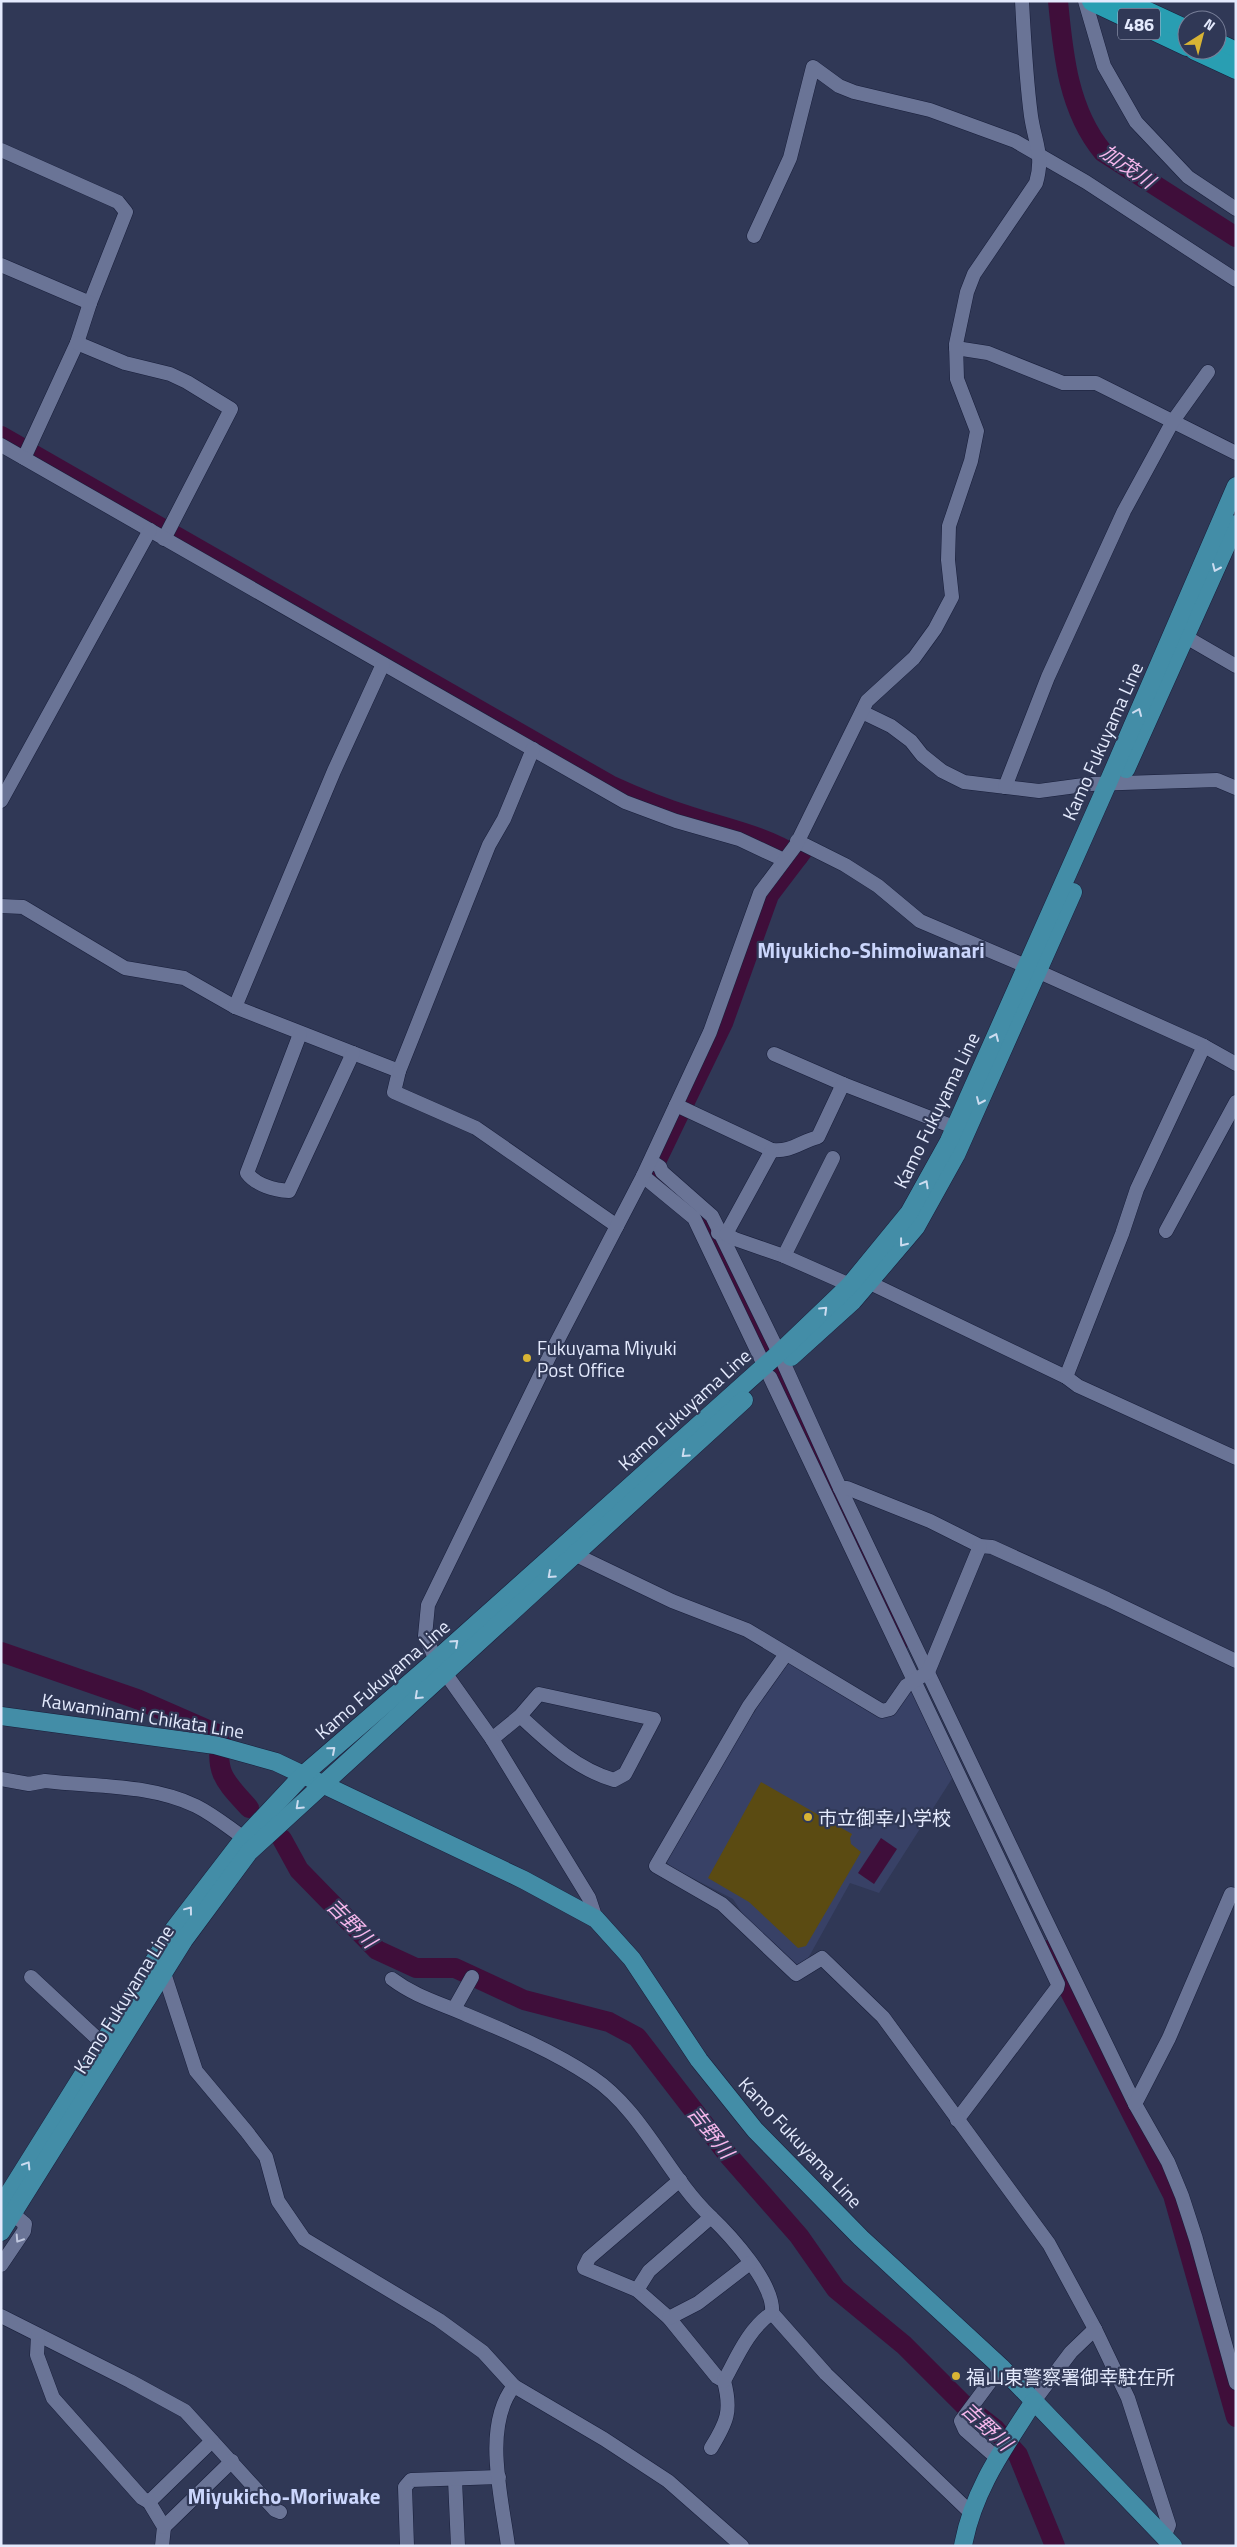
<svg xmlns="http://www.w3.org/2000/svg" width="1237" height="2547" font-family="'Titillium Web','Noto Sans JP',sans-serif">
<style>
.built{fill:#384166}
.green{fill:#5b4b12}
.water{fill:#3f0e3a}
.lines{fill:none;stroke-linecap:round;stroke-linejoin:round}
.river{stroke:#3f0e3a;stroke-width:20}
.minor-casing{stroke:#181e3a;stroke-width:15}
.major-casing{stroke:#181e3a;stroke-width:19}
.highway-casing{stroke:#181e3a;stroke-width:21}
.minor{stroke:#6a7496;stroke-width:14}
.major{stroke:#438da7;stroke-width:18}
.highway{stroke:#299eb2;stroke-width:20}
.oneway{stroke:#ccdcf0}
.oneway2{stroke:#bfc7de}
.poi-dot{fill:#d8b434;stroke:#303856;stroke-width:2}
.labels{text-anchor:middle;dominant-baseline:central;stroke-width:4.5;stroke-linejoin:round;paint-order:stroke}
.shield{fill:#303856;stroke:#aeb5cb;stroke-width:1}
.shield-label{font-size:18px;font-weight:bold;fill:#e4eafd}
.street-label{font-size:19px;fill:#e4eafd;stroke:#303856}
.poi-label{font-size:19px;fill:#e4eafd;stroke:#303856;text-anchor:start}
.water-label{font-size:20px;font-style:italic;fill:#f6b7ec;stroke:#303856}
.quarter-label{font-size:21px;font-weight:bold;fill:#cbd6fc;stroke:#303856}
</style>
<rect width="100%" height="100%" fill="#303856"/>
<path class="built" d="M790,1663L877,1713L910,1688L953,1777L879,1893L850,1883L806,1962L794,1967L744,1916L733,1899L669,1866L664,1856L748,1714L754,1713L782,1664Z"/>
<path class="green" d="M761,1782L852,1834L850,1838L851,1844L861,1852L806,1946L798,1948L749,1902L708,1878Z"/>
<path class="water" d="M881,1838L897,1849L874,1884L858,1873Z"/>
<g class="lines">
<g class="river">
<path d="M1058,1C1063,53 1068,110 1103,152L1236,237"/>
<path d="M1,436L610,785C636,797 663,808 692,817C729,829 765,836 798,857"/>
<path d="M804,849L769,895L723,1023L652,1170L656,1178L705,1219L711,1229L902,1639"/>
<path d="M1,1652L137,1699L217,1734L221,1738C214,1774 227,1783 249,1808"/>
<path d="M282,1839L299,1870L377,1950L416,1968H455L524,2000L609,2022L637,2037L728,2155L799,2236L836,2289L904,2345L963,2404L995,2429L1018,2455L1055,2546"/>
<path d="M1049,1950L1173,2195L1236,2417"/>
</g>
<g class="minor-casing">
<g id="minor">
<path d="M1085,1L1104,66L1136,122L1188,177L1236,209"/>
<path d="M1,150L118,202L126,212L90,303L77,343L24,458"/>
<path d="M754,236L790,158L813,67L839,86L854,92L930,110L1015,141L1086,182L1236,280"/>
<path d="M1,265L90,303"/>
<path d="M77,343L125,363L170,374L187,382L231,409L164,539"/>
<path d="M956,348L988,353L1063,383H1096L1236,453"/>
<path d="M1,445L625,802L676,821L739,839L784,860"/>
<path d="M1186,637L1236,666"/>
<path d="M862,712L891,726L911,741L922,755L942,771L964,782L1039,791L1091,784L1217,780L1236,788"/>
<path d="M1005,787L1048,677L1124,511L1173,421L1208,372"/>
<path d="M1,801L150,530"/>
<path d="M797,841L845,865L878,886L920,921L1026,966L1204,1046L1236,1064"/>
<path d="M1,906L23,907L125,968L184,978L235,1007L399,1071L394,1092L476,1128L617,1226"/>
<path d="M235,1007L334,771L383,664"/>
<path d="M300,1034L247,1173C256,1185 274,1190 289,1191L353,1053"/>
<path d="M774,1054L843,1084"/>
<path d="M399,1071L489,845L504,819L533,749"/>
<path d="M676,1105L772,1150C791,1152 800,1142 818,1137L843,1084L964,1131"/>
<path d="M651,1161L660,1167L662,1172L712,1216L779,1353"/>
<path d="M643,1176L694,1218L764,1365"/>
<path d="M1166,1231L1236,1102"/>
<path d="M718,1233L726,1234L772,1150"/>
<path d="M726,1234L735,1239L784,1256L833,1158"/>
<path d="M784,1256L850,1285L870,1283L1066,1377L1078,1386L1236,1458"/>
<path d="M784,1364L840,1488L1040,1908L1135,2104L1168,2162L1182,2196L1196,2239L1236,2383"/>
<path d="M770,1377L1058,1984L1057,1988L957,2120"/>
<path d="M1066,1377L1122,1234L1137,1189L1204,1046"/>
<path d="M840,1488H847L930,1521L980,1546L992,1547L1107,1599L1236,1661"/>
<path d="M574,1554L672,1601L747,1630L882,1711L890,1709L906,1686L928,1672L980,1546"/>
<path d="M786,1654L749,1706L656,1866L722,1904L796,1974L822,1958L883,2017L1049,2244L1095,2329L1128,2398L1169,2525L1164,2537"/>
<path d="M492,1739L520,1716C548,1742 576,1769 614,1780L625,1774L654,1719L539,1694L520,1716"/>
<path d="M1,1779L29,1784L45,1781C96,1787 150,1784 196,1806C214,1815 228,1827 244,1838"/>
<path d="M596,1919L589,1898L492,1739L436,1660L425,1636L428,1605L551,1353L643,1176L710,1032L760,893L796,845L867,701L914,658L935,629L952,597L948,560L949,526L971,461L977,431L957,379L956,344L967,292L974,274L1036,183C1044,156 1035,143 1031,116C1026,78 1024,40 1022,1"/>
<path d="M164,1973L196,2071L247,2132L266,2157L278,2201L304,2239L439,2320L483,2352L514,2386L604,2439L668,2481L742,2546"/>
<path d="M31,1977L102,2043"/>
<path d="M392,1979C416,1997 440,2003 467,2015C510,2033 553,2051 592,2077C643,2111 667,2175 710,2216C730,2235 775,2284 772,2313L826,2374L970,2512"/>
<path d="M454,2009L472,1977"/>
<path d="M1135,2104L1169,2038L1231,1894L1236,1896"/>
<path d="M680,2180L589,2258L584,2268L637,2290L669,2318L717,2377L724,2381C732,2411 727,2422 711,2448"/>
<path d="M1,2265L24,2231L25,2224L13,2214"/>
<path d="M637,2290L649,2271L711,2217"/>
<path d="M1,2316L130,2381L185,2411L275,2510L280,2512"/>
<path d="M669,2318L698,2303L750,2263"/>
<path d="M38,2335L37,2355L53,2398L142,2498L149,2502L164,2527L162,2546"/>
<path d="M724,2381C737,2357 749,2328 772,2313"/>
<path d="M1034,2401L1071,2352L1095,2329"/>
<path d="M997,2458L965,2430L961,2421L1001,2367"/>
<path d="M455,2480L458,2546"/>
<path d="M149,2502L212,2441"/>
<path d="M164,2527L232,2461"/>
<path d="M407,2546L405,2487L411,2480L499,2477"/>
<path d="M508,2546C502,2499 482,2426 514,2386"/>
</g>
</g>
<g class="major-casing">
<g id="major">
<path d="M1126,769L1236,524"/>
<path d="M791,1357L853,1301L916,1227L956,1155L1073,892"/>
<path d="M1,1716L215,1745L276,1762L524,1880L596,1919L632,1959L699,2060L755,2130L861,2238L1001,2367L1173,2546"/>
<path d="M1,2206L174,1929L244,1838L303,1775L436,1660L779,1353L850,1285L909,1213L949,1141L1107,785L1236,486"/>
<path d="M1,2232L184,1940L249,1852L744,1400"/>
<path d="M963,2546C973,2490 1004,2448 1034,2401"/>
</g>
</g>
<g class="highway-casing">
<g id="highway">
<path d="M1092,1L1187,46"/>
<path d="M1124,1L1187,30"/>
<path d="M1217,43L1236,52"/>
<path d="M1195,50L1236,69"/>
</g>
</g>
<use href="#minor" class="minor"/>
<use href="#major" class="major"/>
<use href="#highway" class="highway"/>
</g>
<defs><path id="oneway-chevron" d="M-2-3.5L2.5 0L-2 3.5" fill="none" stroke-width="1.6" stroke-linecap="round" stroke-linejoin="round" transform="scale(1.25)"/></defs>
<g class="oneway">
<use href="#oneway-chevron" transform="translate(1216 568) rotate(114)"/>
<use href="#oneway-chevron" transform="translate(1138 712) rotate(-67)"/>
<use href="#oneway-chevron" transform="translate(995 1037) rotate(-66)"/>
<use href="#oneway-chevron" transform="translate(980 1101) rotate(114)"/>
<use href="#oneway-chevron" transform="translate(925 1184) rotate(-61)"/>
<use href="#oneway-chevron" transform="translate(903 1243) rotate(128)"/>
<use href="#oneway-chevron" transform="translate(824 1310) rotate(-44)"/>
<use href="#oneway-chevron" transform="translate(685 1454) rotate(138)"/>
<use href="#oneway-chevron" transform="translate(551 1575) rotate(138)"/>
<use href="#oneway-chevron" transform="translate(455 1643) rotate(-42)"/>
<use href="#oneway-chevron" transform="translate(418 1696) rotate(137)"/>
<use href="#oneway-chevron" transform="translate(332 1750) rotate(-41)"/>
<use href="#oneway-chevron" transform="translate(299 1806) rotate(137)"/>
<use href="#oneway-chevron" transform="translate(189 1910) rotate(-53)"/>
<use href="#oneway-chevron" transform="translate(27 2165) rotate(-58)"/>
</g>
<use class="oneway2" href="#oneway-chevron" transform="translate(19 2239) rotate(123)"/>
<g class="poi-dot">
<circle cx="527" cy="1358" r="5"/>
<circle cx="808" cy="1817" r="5"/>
<circle cx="956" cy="2376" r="5"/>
</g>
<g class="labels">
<rect class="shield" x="1118" y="8.5" width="42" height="31" rx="4"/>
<g class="shield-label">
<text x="1139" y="24">486</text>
</g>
<g class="street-label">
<text transform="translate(1102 741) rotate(-66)">Kamo Fukuyama Line</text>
<text transform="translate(936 1110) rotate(-64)">Kamo Fukuyama Line</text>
<text transform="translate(684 1409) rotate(-42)">Kamo Fukuyama Line</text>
<text transform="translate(382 1679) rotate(-41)">Kamo Fukuyama Line</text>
<text transform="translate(143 1715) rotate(9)">Kawaminami Chikata Line</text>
<text transform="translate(123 1999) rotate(-58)">Kamo Fukuyama Line</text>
<text transform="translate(801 2142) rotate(47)">Kamo Fukuyama Line</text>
</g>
<g class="poi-label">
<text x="537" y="1347">Fukuyama Miyuki<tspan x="537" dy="22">Post Office</tspan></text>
<text x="818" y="1817">市立御幸小学校</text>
<text x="966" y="2376">福山東警察署御幸駐在所</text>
</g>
<g class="water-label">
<text transform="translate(1128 166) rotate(35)">加茂川</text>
<text transform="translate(352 1923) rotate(45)">吉野川</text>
<text transform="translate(711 2132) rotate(52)">吉野川</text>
<text transform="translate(987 2426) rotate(43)">吉野川</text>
</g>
<g class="quarter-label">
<text x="871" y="950">Miyukicho-Shimoiwanari</text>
<text x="284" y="2496">Miyukicho-Moriwake</text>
</g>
</g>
<rect width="1237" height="2547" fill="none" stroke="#e4eafd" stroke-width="5"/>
<g transform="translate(1202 35) rotate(36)"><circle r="24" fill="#303856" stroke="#787f99"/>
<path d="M0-4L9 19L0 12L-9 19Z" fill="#d8b434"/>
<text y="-8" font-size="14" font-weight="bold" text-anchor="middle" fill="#e4eafd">N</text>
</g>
</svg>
